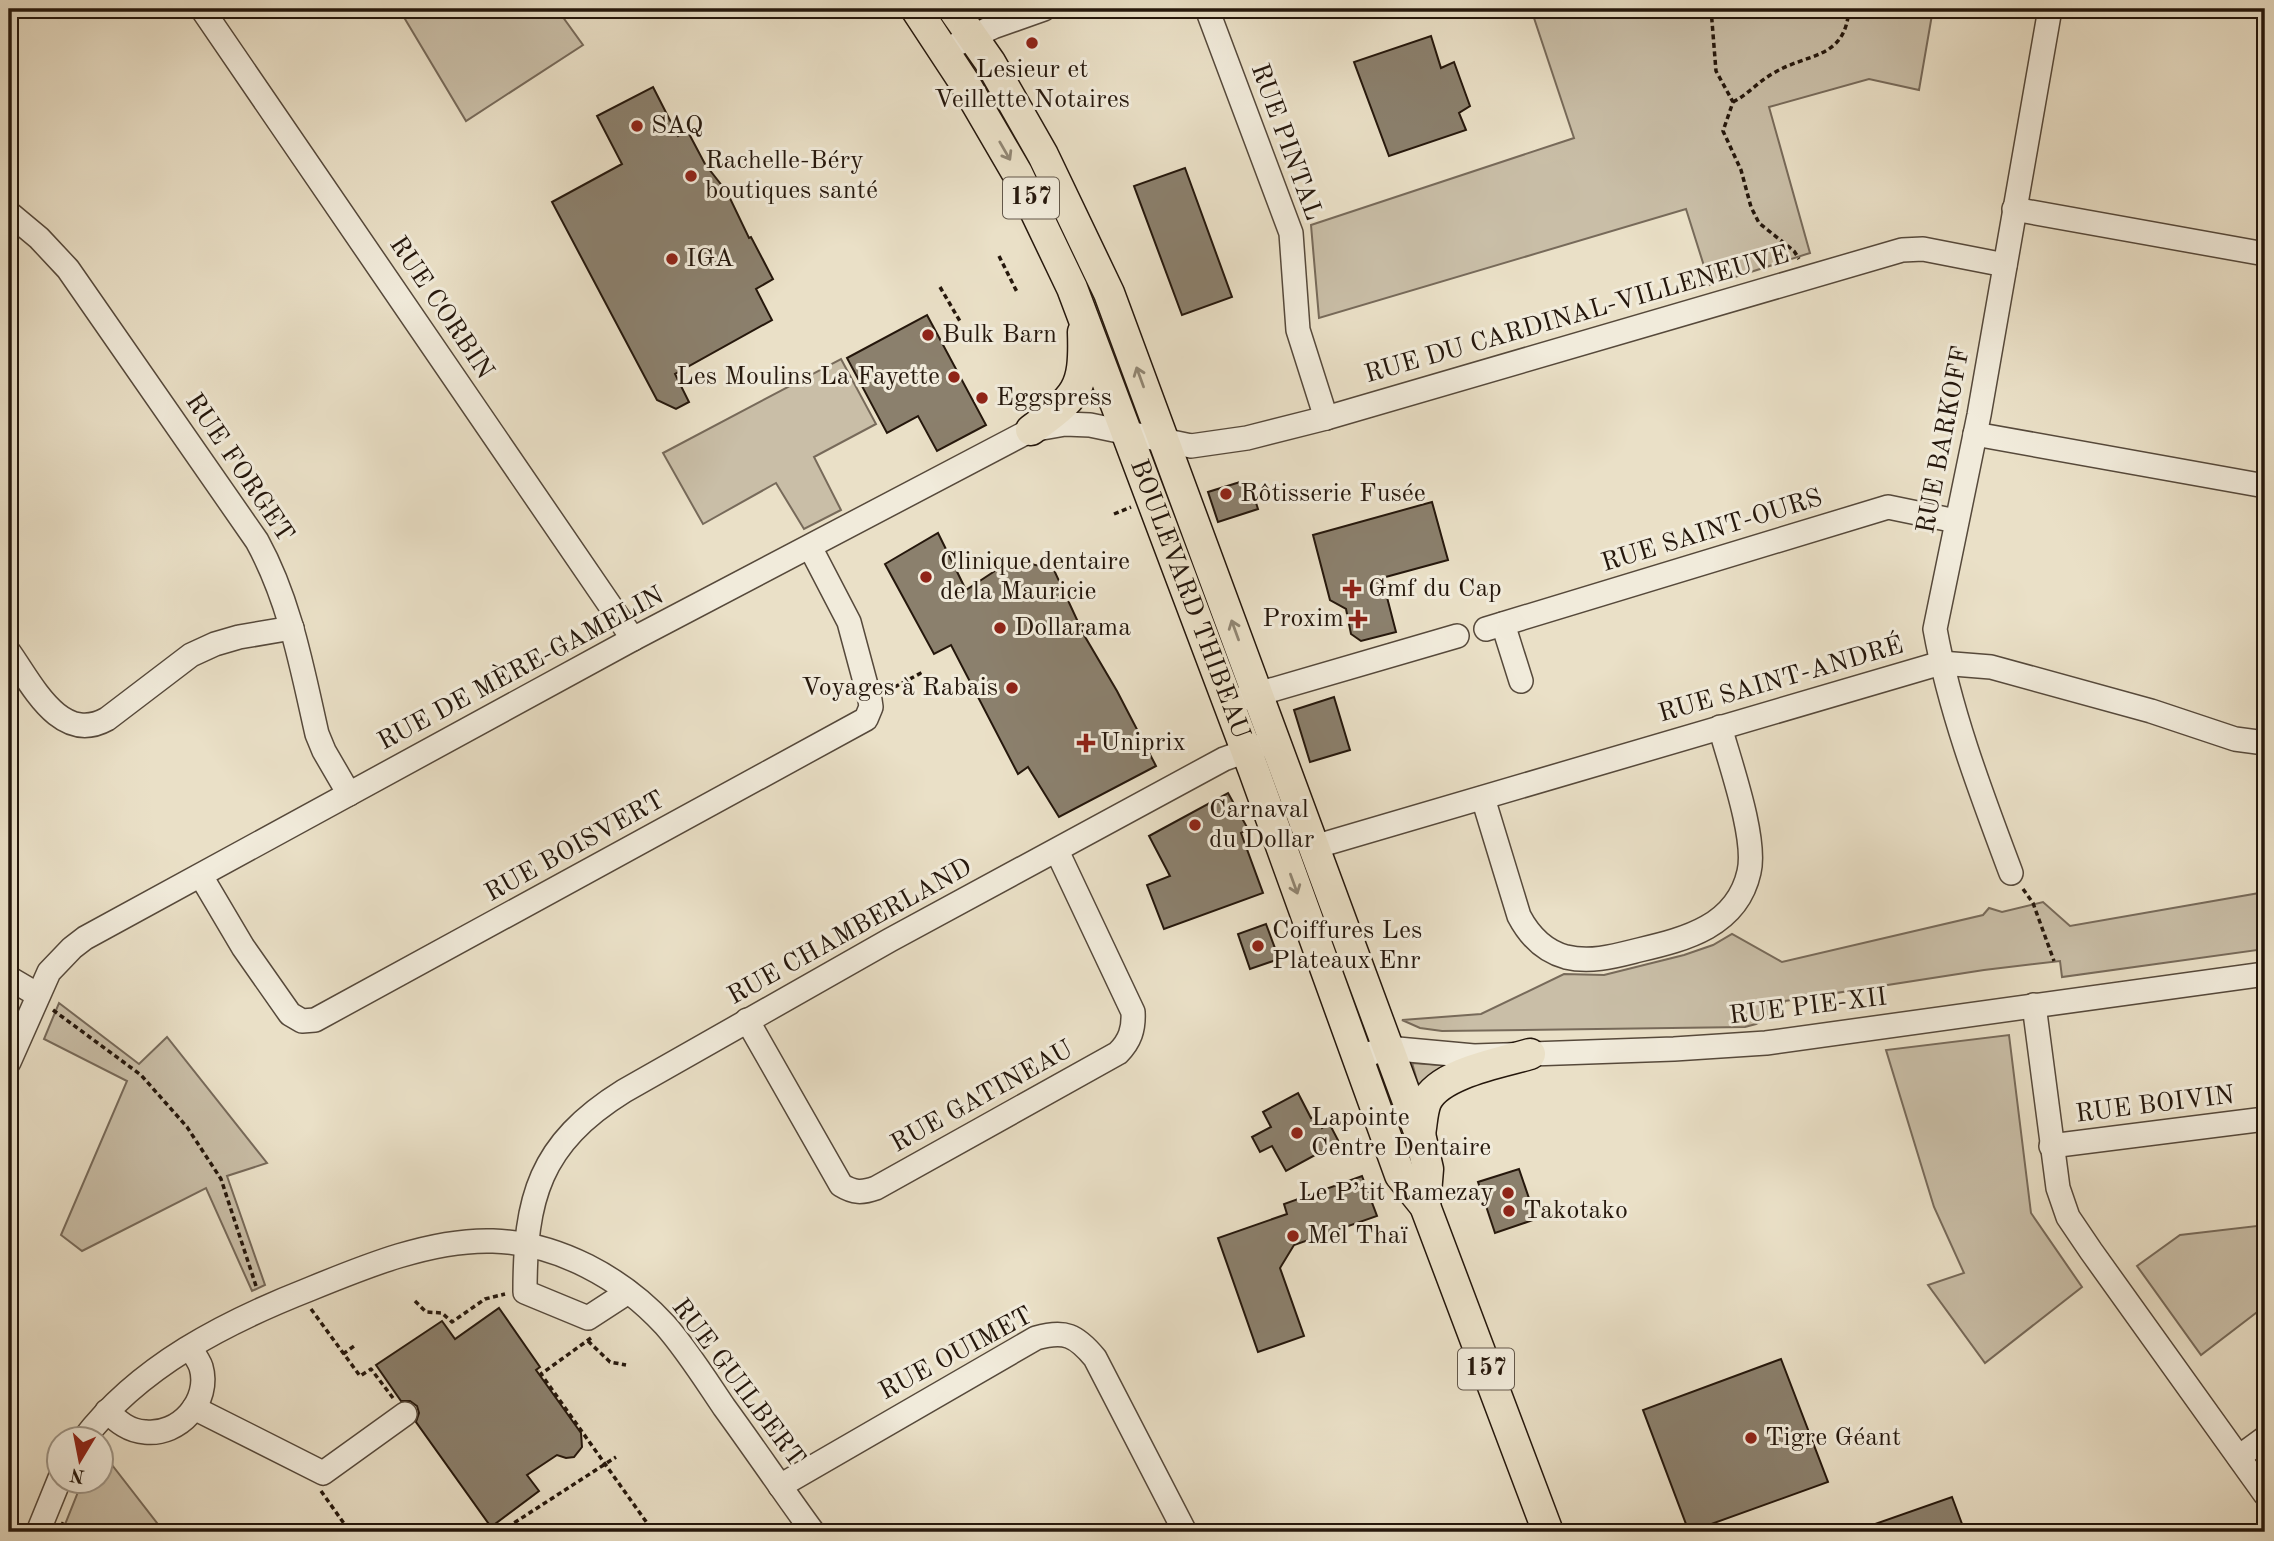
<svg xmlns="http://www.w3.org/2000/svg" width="2274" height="1541" font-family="'Old Standard TT',serif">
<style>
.green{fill:#c9bea7;stroke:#776a5a;stroke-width:2}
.building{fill:#8b806d;stroke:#25170c;stroke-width:2}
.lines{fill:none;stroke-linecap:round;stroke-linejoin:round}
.minor-casing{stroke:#56493b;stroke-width:26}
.major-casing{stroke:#25170c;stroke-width:33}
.path{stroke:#25170c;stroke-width:3.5;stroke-dasharray:5 3.5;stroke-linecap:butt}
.minor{stroke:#f1ebdb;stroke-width:23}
.major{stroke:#eae0c7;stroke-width:30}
.oneway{stroke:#918673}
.poi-dot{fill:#8f2418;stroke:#f1ebdb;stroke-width:2.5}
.labels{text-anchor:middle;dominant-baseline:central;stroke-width:6;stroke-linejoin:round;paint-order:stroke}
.shield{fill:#f1ebdb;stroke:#62574a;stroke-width:2}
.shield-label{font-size:24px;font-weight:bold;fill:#25170c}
.poi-label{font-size:26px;fill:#25170c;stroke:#f1ebdb;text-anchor:start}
.street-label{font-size:26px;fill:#25170c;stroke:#f1ebdb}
</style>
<rect width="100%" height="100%" fill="#eae0c7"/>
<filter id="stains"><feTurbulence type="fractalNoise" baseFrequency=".00286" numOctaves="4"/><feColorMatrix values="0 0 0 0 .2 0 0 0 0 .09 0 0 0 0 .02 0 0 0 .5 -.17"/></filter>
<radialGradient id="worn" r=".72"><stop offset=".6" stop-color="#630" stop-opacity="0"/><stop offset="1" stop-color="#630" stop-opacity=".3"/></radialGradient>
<g class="green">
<path d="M399,9H557L583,45L466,121Z"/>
<path d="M1531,9H1933L1919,90L1869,79L1769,107L1810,253L1710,285L1686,209L1319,318L1311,225L1574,138Z"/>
<path d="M841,359L876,424L814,457L841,510L804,529L776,483L703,524L663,453Z"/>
<path d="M2265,892V949L2062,977L2060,961L1984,970L1785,1001L1782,1010L1756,1024L1745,1027L1442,1031L1420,1028L1402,1020L1481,1014L1564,974L1604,975L1684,955L1713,945L1732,934L1782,962L1983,915L1989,908L2002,912L2043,902L2070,926Z"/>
<path d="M59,1003L139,1064L167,1037L267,1163L227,1176L265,1285L252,1291L206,1188L82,1251L61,1235L127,1081L44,1039Z"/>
<path d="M2009,1035L2031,1213L2082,1287L1985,1363L1928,1285L1964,1273L1934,1207L1886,1050Z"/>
<path d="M1412,1063L1453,1066L1420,1091Z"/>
<path d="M2265,1225V1306L2201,1355L2137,1266L2180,1235Z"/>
<path d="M102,1452L164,1532H62L82,1482H102Z"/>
</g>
<g class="building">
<path d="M1431,36L1441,68L1454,62L1470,106L1459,113L1466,130L1389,156L1354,62Z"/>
<path d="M653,87L678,136L687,130L705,164L727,192L749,238L751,237L773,279L756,289L772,320L675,374L689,402L676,409L657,400L552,202L622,164L597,116Z"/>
<path d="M1185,168L1232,297L1182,315L1134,186Z"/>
<path d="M927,315L986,425L937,451L918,416L887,433L847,358Z"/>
<path d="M1240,482L1244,493L1252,490L1258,509L1218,522L1208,492Z"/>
<path d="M1432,502L1448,560L1382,578L1396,632L1361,641L1351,634L1346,609L1330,600L1313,535Z"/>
<path d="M938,533L966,590L1013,559L1054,570L1084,635L1117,691L1156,766L1059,817L1028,767L1018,774L951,645L934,654L885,564Z"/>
<path d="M1334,697L1350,750L1310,762L1294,710Z"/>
<path d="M1228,793L1248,829L1241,833L1263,893L1164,929L1147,885L1170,876L1149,836Z"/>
<path d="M1266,924L1279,959L1250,969L1238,934Z"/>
<path d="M1298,1093L1311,1118L1316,1117L1322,1128L1329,1123L1339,1142L1286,1171L1272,1146L1260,1152L1252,1137L1271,1127L1263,1112Z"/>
<path d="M1519,1169L1536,1219L1495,1233L1478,1182Z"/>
<path d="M1362,1176L1377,1216L1294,1245L1280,1268L1304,1336L1258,1352L1218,1238L1287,1214L1284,1204Z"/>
<path d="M499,1308L540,1367L536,1370L581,1433L582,1447L574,1457L566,1458L557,1455L527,1475L539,1491L491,1527L416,1422L419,1413L417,1406L410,1401H401L376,1365L442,1321L455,1339Z"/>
<path d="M1781,1359L1828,1482L1689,1532L1643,1410Z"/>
<path d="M1952,1497L1965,1532H1859L1858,1530Z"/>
</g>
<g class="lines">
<g class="minor-casing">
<g id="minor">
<path d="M202,9L633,639"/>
<path d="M1207,9L1291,233L1298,330L1326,418"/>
<path d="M959,43L993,27L1044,9"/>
<path d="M2014,209L2265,254"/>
<path d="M9,213L39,238L68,269L257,541C290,601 302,668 317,734L324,751L349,794"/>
<path d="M1975,434L2265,486"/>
<path d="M1503,624L1521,681"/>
<path d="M1486,629L1888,507L1956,521"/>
<path d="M9,652C32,684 60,745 107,719L191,655L215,644L239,637L292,628"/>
<path d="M1244,698L1457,636"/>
<path d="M1483,798L1519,916C1529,935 1544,951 1566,957C1591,963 1615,956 1639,950C1686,939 1737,926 1749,872C1757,839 1730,763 1720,727"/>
<path d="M1314,847L1941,663L1991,667L2151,711L2235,739L2265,743"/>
<path d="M2011,873C1981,793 1950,712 1935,629L1979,415L2050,9"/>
<path d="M201,876L243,947L290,1014L302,1021L315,1020L866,719L871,707L870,700L849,622L810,547"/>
<path d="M9,978L38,995"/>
<path d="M2034,1005L2058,1188L2068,1217L2091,1251L2265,1494"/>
<path d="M747,1020L841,1185C854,1193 862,1193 876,1188L1118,1053C1130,1041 1134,1029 1133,1012L1057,851"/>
<path d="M1357,1058L1387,1048L1474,1056L1674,1049L1766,1043L2265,974"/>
<path d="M9,1062L49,972L72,948L85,938L633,639L1031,430L1065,424L1090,425L1191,446L1247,438L1326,418L1902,250L1923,249L2005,265"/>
<path d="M2051,1146L2265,1119"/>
<path d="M628,1292L588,1318L525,1292C525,1198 539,1144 624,1091L890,940L1224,759L1263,745"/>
<path d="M194,1408L323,1473L405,1414"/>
<path d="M107,1411C118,1422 129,1431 145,1432C179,1436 211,1401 201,1367C199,1361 194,1354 190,1348"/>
<path d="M83,1440C139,1366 226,1322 310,1289C366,1266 432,1239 493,1241C558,1243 622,1278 665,1325C687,1350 705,1379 724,1407C754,1448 783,1491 813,1532"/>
<path d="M2239,1457L2265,1438"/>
<path d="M780,1486L1036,1338C1065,1330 1076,1335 1095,1358L1185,1532"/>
<path d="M38,1532L60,1478"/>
</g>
</g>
<g class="major-casing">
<g id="major">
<path id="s1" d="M916,9L964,82L1017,173L1072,288L1254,771L1400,1175L1425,1206L1548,1532"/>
<path d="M953,9L990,62L1043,155L1109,293L1420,1134L1428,1169L1425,1206"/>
<path d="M1031,430C1077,396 1085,390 1083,332"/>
<path d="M1420,1134C1422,1124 1422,1112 1426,1102C1439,1073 1503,1062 1530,1054"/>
</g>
</g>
<g class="path">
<path d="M1711,9L1716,71L1733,102L1723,131L1741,170L1751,207L1759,223L1794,251L1799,259"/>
<path d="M1733,102C1747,95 1758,82 1772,74C1807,52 1845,61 1849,9"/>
<path d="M999,256L1017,292"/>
<path d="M940,287L961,323"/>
<path d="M1114,514L1131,507"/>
<path d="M887,691L923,672"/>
<path d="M2023,889L2033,903L2054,961"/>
<path d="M53,1010L141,1075L187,1127L221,1179L257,1289"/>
<path d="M415,1301L426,1312L442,1313L452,1322L485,1299L505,1294"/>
<path d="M311,1309L360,1376L371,1369L393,1398"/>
<path d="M591,1338L541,1374L652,1530"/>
<path d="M588,1341L610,1362L626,1365"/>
<path d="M343,1354L354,1346"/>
<path d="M321,1491L350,1532"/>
<path d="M61,1523L79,1532"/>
<path d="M500,1532L616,1457"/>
</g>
<use href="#minor" class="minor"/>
<use href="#major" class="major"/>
</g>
<defs><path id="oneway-shaft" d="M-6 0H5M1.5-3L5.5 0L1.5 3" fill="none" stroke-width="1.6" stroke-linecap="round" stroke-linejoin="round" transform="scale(1.75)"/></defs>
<g class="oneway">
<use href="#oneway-shaft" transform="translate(1005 151) rotate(60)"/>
<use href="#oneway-shaft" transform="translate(1140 377) rotate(-110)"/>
<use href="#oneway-shaft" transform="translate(1235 630) rotate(-110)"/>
<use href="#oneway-shaft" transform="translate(1294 884) rotate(70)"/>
</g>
<g class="poi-dot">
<circle cx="1032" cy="43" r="7"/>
<circle cx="637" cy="126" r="7"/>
<circle cx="691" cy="176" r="7"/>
<circle cx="672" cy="259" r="7"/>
<circle cx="928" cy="335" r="7"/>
<circle cx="954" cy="377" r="7"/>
<circle cx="982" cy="398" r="7"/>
<circle cx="1226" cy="494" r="7"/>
<circle cx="926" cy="577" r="7"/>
<path d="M1348.5 578.5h7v7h7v7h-7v7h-7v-7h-7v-7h7z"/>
<path d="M1354.5 608.5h7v7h7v7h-7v7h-7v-7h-7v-7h7z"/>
<circle cx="1000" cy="628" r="7"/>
<circle cx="1012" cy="688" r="7"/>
<path d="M1082.5 732.5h7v7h7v7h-7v7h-7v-7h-7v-7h7z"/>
<circle cx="1195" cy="825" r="7"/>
<circle cx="1258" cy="946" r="7"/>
<circle cx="1297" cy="1133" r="7"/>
<circle cx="1508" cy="1193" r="7"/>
<circle cx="1509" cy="1211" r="7"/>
<circle cx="1293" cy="1236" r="7"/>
<circle cx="1751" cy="1438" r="7"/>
</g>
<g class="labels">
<g class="shield">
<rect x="1003" y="177.5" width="56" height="41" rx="5"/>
<rect x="1458" y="1348.5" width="56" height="41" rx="5"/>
</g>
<g class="shield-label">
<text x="1031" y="198">157</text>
<text x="1486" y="1369">157</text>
</g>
<g class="poi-label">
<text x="1032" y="70" text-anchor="middle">Lesieur et<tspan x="1032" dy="30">Veillette Notaires</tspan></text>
<text x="651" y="126">SAQ</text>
<text x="705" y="161">Rachelle-Béry<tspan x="705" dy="30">boutiques santé</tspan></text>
<text x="686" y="259">IGA</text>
<text x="942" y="335">Bulk Barn</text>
<text x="940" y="377" text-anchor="end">Les Moulins La Fayette</text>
<text x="996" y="398">Eggspress</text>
<text x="1240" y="494">Rôtisserie Fusée</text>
<text x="940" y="562">Clinique dentaire<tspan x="940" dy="30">de la Mauricie</tspan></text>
<text x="1368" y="589">Gmf du Cap</text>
<text x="1344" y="619" text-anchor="end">Proxim</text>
<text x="1014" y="628">Dollarama</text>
<text x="998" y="688" text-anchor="end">Voyages à Rabais</text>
<text x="1100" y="743">Uniprix</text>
<text x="1209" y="810">Carnaval<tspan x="1209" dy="30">du Dollar</tspan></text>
<text x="1272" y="931">Coiffures Les<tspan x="1272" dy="30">Plateaux Enr</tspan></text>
<text x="1311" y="1118">Lapointe<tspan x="1311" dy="30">Centre Dentaire</tspan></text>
<text x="1494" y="1193" text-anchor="end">Le P’tit Ramezay</text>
<text x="1523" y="1211">Takotako</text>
<text x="1307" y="1236">Mel Thaï</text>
<text x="1765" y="1438">Tigre Géant</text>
</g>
<g class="street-label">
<text transform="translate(1286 142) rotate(70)">RUE PINTAL</text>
<text transform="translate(441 308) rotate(56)">RUE CORBIN</text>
<text transform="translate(1577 315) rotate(-16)">RUE DU CARDINAL-VILLENEUVE</text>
<text transform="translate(1944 440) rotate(-79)">RUE BARKOFF</text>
<text transform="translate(239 468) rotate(56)">RUE FORGET</text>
<text transform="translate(1712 531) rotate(-17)">RUE SAINT-OURS</text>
<text stroke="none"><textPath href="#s1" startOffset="653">BOULEVARD THIBEAU</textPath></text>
<text transform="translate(521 669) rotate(-28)">RUE DE MÈRE-GAMELIN</text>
<text transform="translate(1781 680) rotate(-16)">RUE SAINT-ANDRÉ</text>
<text transform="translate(575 847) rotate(-29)">RUE BOISVERT</text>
<text transform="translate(850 932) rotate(-29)">RUE CHAMBERLAND</text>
<text transform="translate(1808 1007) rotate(-7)">RUE PIE-XII</text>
<text transform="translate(982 1097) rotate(-29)">RUE GATINEAU</text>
<text transform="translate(2155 1105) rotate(-7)">RUE BOIVIN</text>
<text transform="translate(956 1354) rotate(-28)">RUE OUIMET</text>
<text transform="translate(738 1383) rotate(53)">RUE GUILBERT</text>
</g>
</g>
<rect width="2274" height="1541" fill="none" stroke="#eae0c7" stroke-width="35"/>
<rect x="10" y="10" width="2253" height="1520" fill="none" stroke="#25170c" stroke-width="3.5"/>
<rect x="18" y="18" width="2239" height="1506" fill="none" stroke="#25170c" stroke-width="2"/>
<g transform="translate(80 1460) rotate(190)"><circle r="33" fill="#f1ebdb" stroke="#9f9688" stroke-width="2"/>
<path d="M0-5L12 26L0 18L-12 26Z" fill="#8f2418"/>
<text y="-10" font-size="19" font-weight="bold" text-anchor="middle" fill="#25170c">N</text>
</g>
<rect width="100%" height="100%" filter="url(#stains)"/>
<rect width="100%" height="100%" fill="url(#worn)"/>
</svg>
